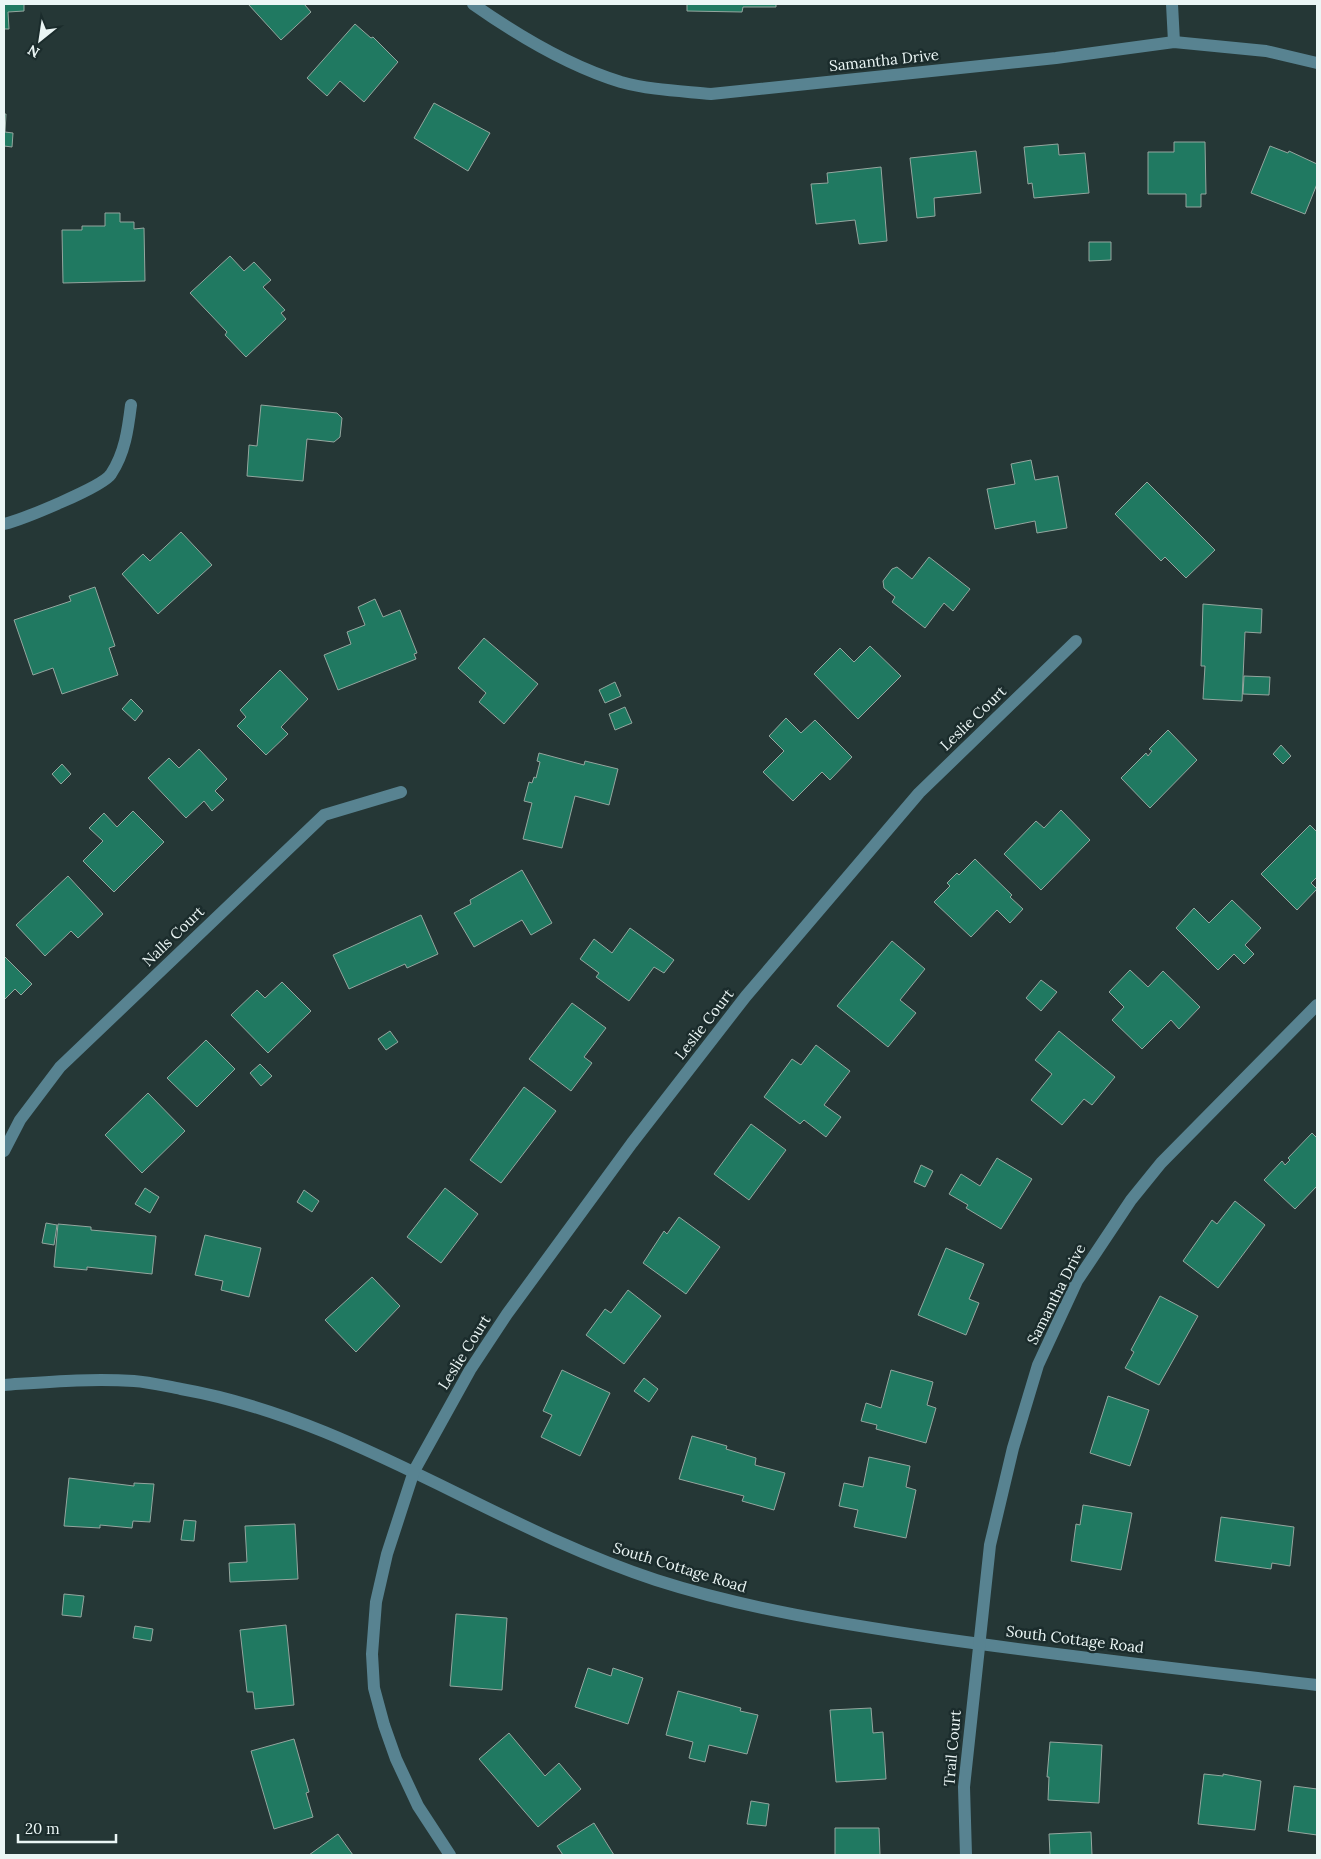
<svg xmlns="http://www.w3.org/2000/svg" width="1321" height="1859" font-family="Lora,serif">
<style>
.building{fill:#207961;stroke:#94a69f}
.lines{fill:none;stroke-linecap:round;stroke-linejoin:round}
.minor{stroke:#588391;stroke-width:12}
.labels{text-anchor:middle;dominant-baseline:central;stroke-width:5;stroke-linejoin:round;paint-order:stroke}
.street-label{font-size:15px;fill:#ebf6f5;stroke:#1b2c2c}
</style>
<rect width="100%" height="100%" fill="#253736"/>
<g class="building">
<path d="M4,4H24V11L8,12L9,29H4Z"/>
<path d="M248,4H304L311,12L281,40Z"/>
<path d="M687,4H776V7H743L742,12L687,11Z"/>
<path d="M355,24L371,38L373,37L398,62L364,102L340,81L327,96L307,78Z"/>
<path d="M434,103L490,133L468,171L414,138Z"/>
<path d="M4,114H6L5,132L13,133L12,147L4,146Z"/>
<path d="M1174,142H1205L1206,194H1201V207H1186V194H1148V152H1174Z"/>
<path d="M1058,144L1059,155L1085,153L1089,193L1034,198L1032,183L1028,184L1024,147Z"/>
<path d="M1270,146L1288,153L1289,151L1317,164V184L1305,214L1251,193Z"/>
<path d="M976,151L981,193L934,198L935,216L917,218L910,158Z"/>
<path d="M881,167L887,241L859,244L855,220L816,224L811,184L828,183L827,173Z"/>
<path d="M105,213H120V222H134V229L144,228L145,281L63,283L62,230H82V226H105Z"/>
<path d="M1089,242H1111V260L1089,261Z"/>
<path d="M230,256L244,271L254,262L271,280L263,287L285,310L281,313L286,319L246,357L225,335L227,332L190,293Z"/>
<path d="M261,405L337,413L342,418L340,437L334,442L307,439L303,481L247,476L249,445L257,446Z"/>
<path d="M1031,460L1035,480L1058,476L1067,528L1037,533L1035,521L995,529L987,489L1015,484L1011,464Z"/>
<path d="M1147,482L1215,550L1186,578L1165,557L1161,561L1115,514Z"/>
<path d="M181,532L212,565L158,614L122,574L143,554L150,561Z"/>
<path d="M929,557L970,589L953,611L944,603L925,628L892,602L895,597L884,588L883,581L892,569L897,567L912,579Z"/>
<path d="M95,587L115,646L109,648L118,675L62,694L53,668L33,675L14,620L71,601L69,596Z"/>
<path d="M375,599L383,617L400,610L417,653L414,654L416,659L338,690L324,655L351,644L347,632L365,625L358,607Z"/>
<path d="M1203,604L1262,609L1261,633L1245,632L1242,701L1203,699L1205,666H1201Z"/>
<path d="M484,638L538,684L504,724L479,702L486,693L458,668Z"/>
<path d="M870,646L901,676L858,719L814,674L840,648L854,662Z"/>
<path d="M280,670L308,699L281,727L288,734L266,755L237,726L246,717L240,710Z"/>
<path d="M1244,676L1270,677L1269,695L1243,694Z"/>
<path d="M615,682L621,696L605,703L599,690Z"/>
<path d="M131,699L143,711L135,721L122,709Z"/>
<path d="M625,707L632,723L615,730L609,714Z"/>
<path d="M786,718L801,733L815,720L852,757L830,780L822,772L793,801L763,772L784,751L769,736Z"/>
<path d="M1168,730L1197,760L1150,808L1121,778L1146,753L1148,756L1152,751L1149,749Z"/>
<path d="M1281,745L1291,756L1283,764L1273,754Z"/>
<path d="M199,749L227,779L215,791L224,800L212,811L204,801L186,818L148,778L169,758L179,768Z"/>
<path d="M539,753L584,765L585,761L618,769L609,805L575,796L562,848L523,839L532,803L524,801L529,782L532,783L534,777L536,778L540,762L537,761Z"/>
<path d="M62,764L71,774L61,784L52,774Z"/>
<path d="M1061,810L1090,840L1041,890L1004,854L1036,821L1044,828Z"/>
<path d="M133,811L164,842L114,892L83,861L103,841L89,828L104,813L117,827Z"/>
<path d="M1310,825L1317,832V877L1311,883L1317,889L1297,910L1261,874Z"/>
<path d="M975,859L1012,895L1010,897L1023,909L1010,923L997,910L971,937L934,902L950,886L947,883L957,873L959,875Z"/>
<path d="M522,870L552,923L531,935L522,920L474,947L454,913L471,904L470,900Z"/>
<path d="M68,876L103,914L78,938L71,931L45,956L16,925Z"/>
<path d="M1232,900L1261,928L1245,945L1254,954L1244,964L1234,954L1218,970L1176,928L1194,908L1209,923Z"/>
<path d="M421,915L438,954L407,968L405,964L349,989L333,955Z"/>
<path d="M630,928L674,960L664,973L654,967L629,1001L596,977L599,973L580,959L594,939L612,953Z"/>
<path d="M892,941L925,969L900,1000L916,1013L888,1047L837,1006Z"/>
<path d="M4,956L32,984L21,995L15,989L4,1000Z"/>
<path d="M1130,970L1148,987L1163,971L1200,1007L1179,1029L1171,1020L1142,1049L1112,1020L1124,1007L1109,992Z"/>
<path d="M1041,980L1057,992L1041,1011L1026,998Z"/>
<path d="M282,982L311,1011L268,1053L231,1015L257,990L265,998Z"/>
<path d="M572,1003L606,1028L584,1057L592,1063L571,1091L529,1059Z"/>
<path d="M390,1031L398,1042L386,1050L378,1039Z"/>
<path d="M1059,1031L1115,1077L1092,1105L1084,1099L1062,1125L1031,1100L1052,1074L1035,1060Z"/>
<path d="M206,1040L235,1069L197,1107L167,1078Z"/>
<path d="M816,1045L850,1071L824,1105L841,1117L826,1137L804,1120L800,1124L764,1097L792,1059L801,1065Z"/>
<path d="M260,1064L272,1076L261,1086L250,1073Z"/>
<path d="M524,1087L556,1111L501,1183L470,1160Z"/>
<path d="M148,1093L185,1131L142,1173L105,1135Z"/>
<path d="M751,1124L786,1150L749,1200L714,1174Z"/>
<path d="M1312,1133L1317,1138V1186L1295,1209L1264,1180L1282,1161L1285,1165L1290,1160L1288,1158Z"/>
<path d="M997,1158L1032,1179L1001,1229L966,1208L968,1205L949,1194L961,1174L980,1186Z"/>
<path d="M921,1165L933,1171L925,1187L914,1182Z"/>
<path d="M145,1188L159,1197L150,1213L135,1204Z"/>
<path d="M445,1188L478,1214L441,1263L407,1237Z"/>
<path d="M304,1190L319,1201L312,1212L297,1202Z"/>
<path d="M1235,1201L1265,1225L1218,1288L1183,1261L1212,1220L1217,1224Z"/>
<path d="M679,1217L720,1247L686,1294L643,1263L664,1231L667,1234Z"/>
<path d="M46,1223L57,1225L54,1245L42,1243Z"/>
<path d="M58,1224L91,1227V1230L156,1236L152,1274L87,1267V1270L54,1267Z"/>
<path d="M205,1235L261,1248L249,1297L221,1290L223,1281L195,1275Z"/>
<path d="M946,1248L984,1264L969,1299L979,1303L966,1335L918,1315Z"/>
<path d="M372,1277L400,1306L356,1352L325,1320Z"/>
<path d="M628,1290L661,1316L624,1364L586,1335L605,1309L611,1313Z"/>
<path d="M1160,1296L1198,1316L1159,1385L1125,1368L1134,1352L1131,1350Z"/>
<path d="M562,1370L610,1393L580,1456L541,1437L552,1415L543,1411Z"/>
<path d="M891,1370L933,1382L927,1405L936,1408L926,1443L876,1429L877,1425L861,1421L866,1403L881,1408Z"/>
<path d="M644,1378L658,1389L649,1402L634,1391Z"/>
<path d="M1108,1396L1149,1410L1130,1466L1090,1453Z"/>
<path d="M692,1436L727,1446L726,1449L756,1458L755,1465L785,1473L774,1510L742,1501L744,1496L679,1479Z"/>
<path d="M869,1457L910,1466L906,1487L916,1490L906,1538L854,1527L858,1510L839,1506L844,1483L863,1487Z"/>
<path d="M69,1478L134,1486V1483L154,1484L150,1522L133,1521L132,1528L100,1525V1528L64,1526Z"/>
<path d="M1083,1505L1132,1513L1121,1570L1071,1561L1076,1524L1080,1525Z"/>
<path d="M1221,1517L1294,1527L1290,1566L1272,1563L1271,1569L1215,1561Z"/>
<path d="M184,1520L196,1521L194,1541L181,1540Z"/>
<path d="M295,1524L298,1579L230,1582L229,1563L247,1562L245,1526Z"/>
<path d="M64,1594L84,1596L81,1617L62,1615Z"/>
<path d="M456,1614L507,1618L502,1690L450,1686Z"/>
<path d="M286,1625L294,1705L255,1709L253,1692H247L240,1630Z"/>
<path d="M135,1626L153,1629L151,1641L133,1638Z"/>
<path d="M588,1668L611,1676L613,1668L643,1678L628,1724L575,1707Z"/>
<path d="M678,1691L741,1708L740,1711L758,1715L747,1754L709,1745L705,1762L689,1758L693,1742L666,1735Z"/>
<path d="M871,1708L873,1733L883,1732L886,1779L836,1782L830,1710Z"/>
<path d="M509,1733L545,1776L559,1763L581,1789L538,1827L479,1759Z"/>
<path d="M294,1739L309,1792L306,1793L313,1817L274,1829L251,1751Z"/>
<path d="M1050,1742L1102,1745L1099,1803L1048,1800L1049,1777H1047Z"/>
<path d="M1204,1774L1223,1776V1774L1261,1781L1255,1830L1198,1824Z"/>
<path d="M1294,1786L1317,1789V1835L1288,1831Z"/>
<path d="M751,1801L769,1804L766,1826L747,1824Z"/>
<path d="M594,1823L614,1855H563L557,1846Z"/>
<path d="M835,1828H879L880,1855H835Z"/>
<path d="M1091,1832L1092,1855H1050L1049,1834Z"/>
<path d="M338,1834L353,1855H309Z"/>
</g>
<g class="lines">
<g class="minor">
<path d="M473,4C517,35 568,66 621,82C650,90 681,91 711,94L1056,58L1174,42L1266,51L1317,63"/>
<path d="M1172,4L1174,42"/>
<path d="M4,524C21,520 103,487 111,474C125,453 128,429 131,405"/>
<path d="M4,1151L20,1120L60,1067L324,815L401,792"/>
<path d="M4,1385C47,1382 90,1378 134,1381C149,1382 165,1386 181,1389C352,1419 493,1527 656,1580C746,1609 843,1624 937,1638C1063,1656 1190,1670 1317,1685"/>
<path d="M450,1855L418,1806L396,1759L384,1725L374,1688L372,1654L376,1602L387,1554L414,1471L470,1370L507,1314L632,1143L746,996L919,793L1076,641"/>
<path d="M966,1855L964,1787L990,1545L1013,1448L1038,1365L1077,1281L1131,1200L1161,1163L1317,1005"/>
</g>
</g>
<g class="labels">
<g class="street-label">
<text transform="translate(884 60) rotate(-6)">Samantha Drive</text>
<text transform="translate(973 718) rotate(-44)">Leslie Court</text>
<text transform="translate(173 936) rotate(-44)">Nalls Court</text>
<text transform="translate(704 1024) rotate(-52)">Leslie Court</text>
<text transform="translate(1056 1294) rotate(-63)">Samantha Drive</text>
<text transform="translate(464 1352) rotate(-58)">Leslie Court</text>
<text transform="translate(680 1567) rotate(17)">South Cottage Road</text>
<text transform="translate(1075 1639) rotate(7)">South Cottage Road</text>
<text transform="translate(952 1748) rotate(-85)">Trail Court</text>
</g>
</g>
<rect width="1321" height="1859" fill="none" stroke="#ebf6f5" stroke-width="10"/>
<g transform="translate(40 40) rotate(210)" stroke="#1b2c2c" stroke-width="4" paint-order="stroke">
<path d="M0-4L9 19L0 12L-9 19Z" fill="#ebf6f5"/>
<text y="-8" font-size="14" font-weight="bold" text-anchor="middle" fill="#ebf6f5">N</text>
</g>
<path d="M18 1834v8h98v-8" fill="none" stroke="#ebf6f5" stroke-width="2.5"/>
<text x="25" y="1834" font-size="15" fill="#ebf6f5" stroke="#1b2c2c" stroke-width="4" paint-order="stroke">20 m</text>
</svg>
